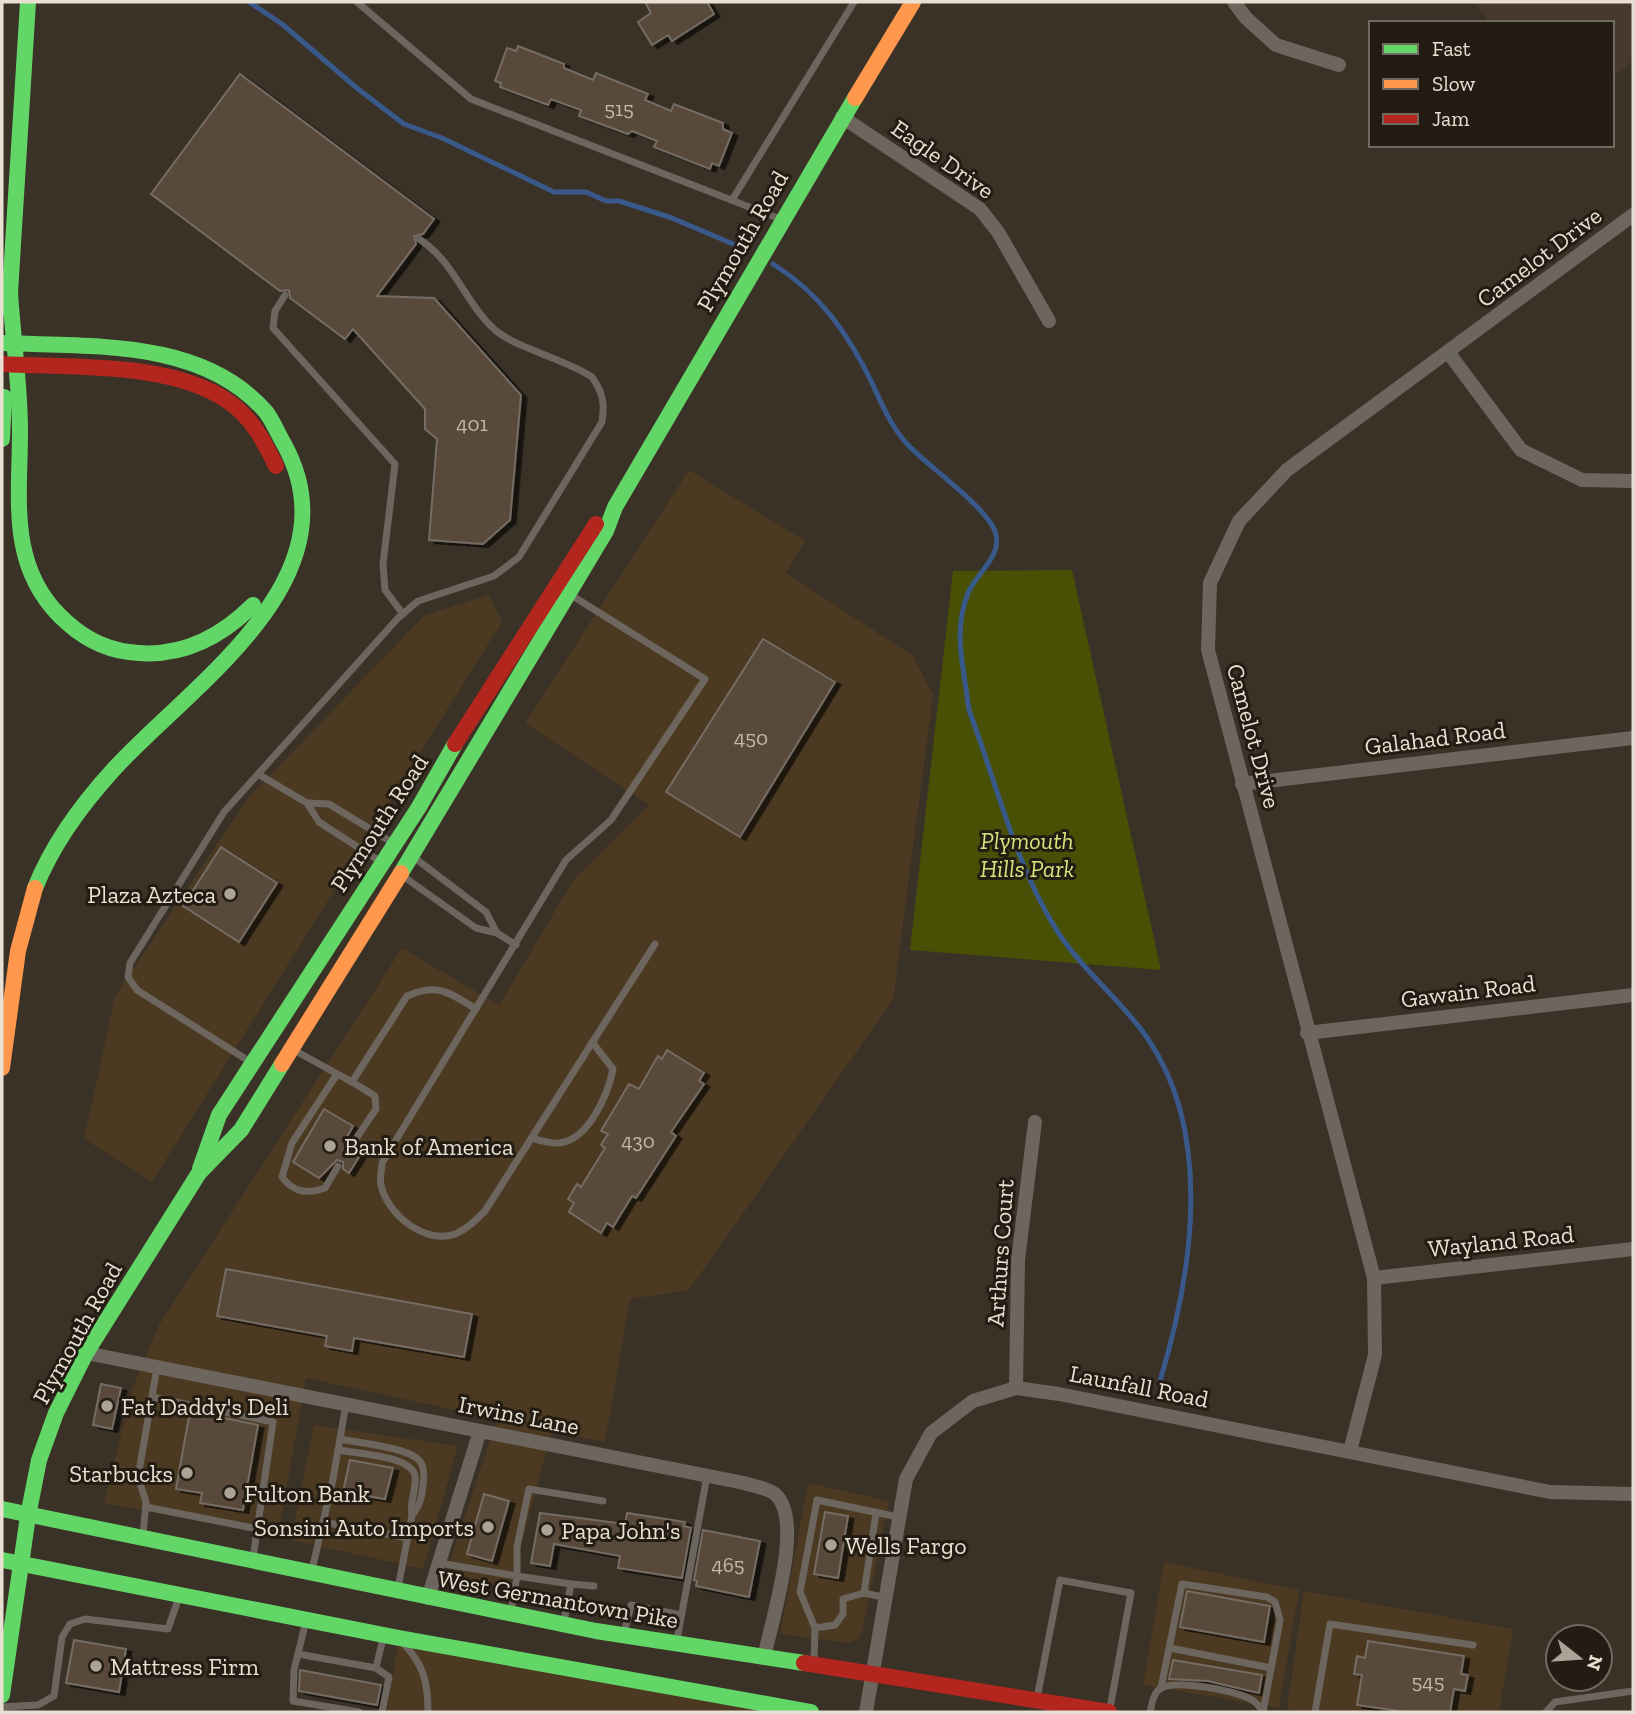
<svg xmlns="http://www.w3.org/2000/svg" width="1635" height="1714" font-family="'Zilla Slab',serif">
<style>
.built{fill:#4c3922}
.education{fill:#47392c}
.green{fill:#485005}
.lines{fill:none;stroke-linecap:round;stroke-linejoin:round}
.stream{stroke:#3a598b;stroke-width:5}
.building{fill:#58493a;stroke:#756c64;stroke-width:2;filter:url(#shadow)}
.lane{stroke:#6c665e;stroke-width:7}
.street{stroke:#6c665e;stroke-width:14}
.fast{stroke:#63d668;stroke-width:16}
.slow{stroke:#ff974d;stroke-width:16}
.jam{stroke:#b3261e;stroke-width:16}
.poi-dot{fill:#aca297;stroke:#231c13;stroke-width:2.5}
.labels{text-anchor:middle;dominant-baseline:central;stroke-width:6;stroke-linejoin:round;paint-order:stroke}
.number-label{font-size:21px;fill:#c5baad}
.street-label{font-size:24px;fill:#e9dfd3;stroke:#231c13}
.park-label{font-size:24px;font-style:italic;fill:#d2e57d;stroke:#231c13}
.poi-label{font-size:24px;fill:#e9dfd3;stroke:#231c13;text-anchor:start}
</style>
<defs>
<filter id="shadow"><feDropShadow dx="5.5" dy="3" stdDeviation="0" flood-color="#0009"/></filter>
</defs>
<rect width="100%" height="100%" fill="#3a3127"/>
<g class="built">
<path d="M689,470L805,541L786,573L913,656L933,695L893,1000L689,1290L630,1299L605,1442L552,1432L509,1588L445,1576L497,1419L306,1378L278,1536L104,1503L132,1389L159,1325L402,948L499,1005L574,879L649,805L525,723Z"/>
<path d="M489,595L502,622L152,1182L84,1139L115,996L249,797L425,615Z"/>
<path d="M314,1425L458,1446L423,1569L291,1540Z"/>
<path d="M808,1483L889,1501L863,1627L859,1638L851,1643L780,1634Z"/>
<path d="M1164,1562L1299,1590L1279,1708L1143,1685Z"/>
<path d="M1304,1591L1513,1629L1499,1712H1304L1287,1709Z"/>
<path d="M399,1638L811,1712H386Z"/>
</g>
<path class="education" d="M1474,2H1633V61L1612,77V23H1490Z"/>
<path class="green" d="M1072,570L1161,970L910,950L953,571Z"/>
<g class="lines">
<g class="stream">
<path d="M249,2L282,24L358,89L404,124L442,138L554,192H586L606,201H619L672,218L747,250"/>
<path d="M773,264C821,294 849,335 873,385C883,407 892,428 908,445C928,466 986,507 995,531C1004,556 976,573 968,593C956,624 960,650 965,682C967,692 967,703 970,713C996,782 1014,860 1054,926C1080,969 1121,999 1148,1039C1214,1136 1192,1275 1160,1381"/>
</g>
</g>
<g class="building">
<path d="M645,2H707L714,14L672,41L668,35L652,45L638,22L651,13Z"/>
<path d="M518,46L564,64V68L593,80L596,73L648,94L645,100L671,111L674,104L723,123V129L732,133L719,166L712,163L710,169L654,147L657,141L632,131L628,134L579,116L581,110L551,99L548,105L500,87L501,83L495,81L507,48L516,51Z"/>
<path d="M240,74L434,219L423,234L414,236L416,244L377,296L434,298L521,395L510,520L483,544L429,540L437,439L425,429V409L353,329L345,339L290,298L289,290L280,291L151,194Z"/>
<path d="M763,639L835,682L740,837L666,792Z"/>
<path d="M221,847L277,883L239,942L183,906Z"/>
<path d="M667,1050L704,1073L699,1081L704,1084L671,1132L676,1136L636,1198L632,1196L613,1227L607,1223L601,1233L569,1212L574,1203L568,1199L577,1184L581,1187L605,1148L601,1145L608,1134L601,1131L629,1084L639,1089L658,1056L662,1059Z"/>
<path d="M324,1109L353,1126L346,1139L349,1148L358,1146L364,1149L349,1173L343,1169V1162L337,1160L319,1178L293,1162Z"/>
<path d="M226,1269L472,1314L464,1357L354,1338L352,1351L325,1346L327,1336L217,1316Z"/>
<path d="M101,1384L121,1388L112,1429L93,1425Z"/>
<path d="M190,1411L258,1425L243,1510L200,1503L202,1493L176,1489Z"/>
<path d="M350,1460L393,1468L385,1499L348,1493L344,1487Z"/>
<path d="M484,1494L509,1501L492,1561L467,1554Z"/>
<path d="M825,1512L848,1516L838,1578L814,1574Z"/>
<path d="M540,1513L625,1524L627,1513L685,1522L684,1526L691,1528L682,1578L618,1568L620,1556L554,1544L550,1566L531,1563Z"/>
<path d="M703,1530L760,1541L749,1597L696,1586L697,1581L694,1580Z"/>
<path d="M1187,1591L1270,1606L1264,1642L1180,1627Z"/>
<path d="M74,1640L126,1649L119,1692L66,1683Z"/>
<path d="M1368,1641L1464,1656L1461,1674L1468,1675L1465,1691L1454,1689L1450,1712H1406L1357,1705L1362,1675L1354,1674L1357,1656L1365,1658Z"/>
<path d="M1173,1660L1262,1675L1259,1693L1208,1681L1169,1679Z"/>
<path d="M300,1670L381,1685L377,1705L299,1691Z"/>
</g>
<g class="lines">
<g class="lane">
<path d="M357,2L471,99L780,219"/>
<path d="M732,200L854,2"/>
<path d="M285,295L275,311L273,328L395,464L383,564L385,590L403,614"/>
<path d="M571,595L705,679L611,820L566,860L382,1163C382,1170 379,1178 381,1185C387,1214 425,1245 455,1234C467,1229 476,1220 485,1211L655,944"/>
<path d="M258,774L307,803L319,822L381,862"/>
<path d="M307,803L329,804L393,843"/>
<path d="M412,856L486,912L497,933"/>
<path d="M400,874L476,928L497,933L516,945"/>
<path d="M292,1049L352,1082L407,996C437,982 450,993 476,1009"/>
<path d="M252,1063L137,990L128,977L130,963L224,812L398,618L418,601L494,576L519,557L602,422C605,403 603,393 592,377C565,359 518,349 495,330C465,303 454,261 419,239"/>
<path d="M337,1074L292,1143L282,1177C294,1193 307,1194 325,1188L338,1166"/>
<path d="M352,1082L375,1096L376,1109L353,1143"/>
<path d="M531,1138C539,1140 551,1144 559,1143C589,1140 608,1094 613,1069L592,1042"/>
<path d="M152,1397L273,1422L253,1558"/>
<path d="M340,1439C359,1443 406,1447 419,1460C425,1467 424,1476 423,1486C422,1497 420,1507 412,1515L398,1588"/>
<path d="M338,1450C355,1453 412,1456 415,1476C417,1489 409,1502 412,1515"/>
<path d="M146,1507L258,1529"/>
<path d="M323,1522L407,1538"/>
<path d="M143,1535L146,1502L138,1477L157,1367"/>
<path d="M439,1563L517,1576V1547L529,1489L603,1501"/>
<path d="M312,1570L333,1479L346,1404"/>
<path d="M571,1584L594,1586"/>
<path d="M864,1593L887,1598"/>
<path d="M511,1611L517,1576L571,1584L564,1621"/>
<path d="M306,1621L294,1670L293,1701L359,1712"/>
<path d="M815,1628L800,1592L817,1500L898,1517"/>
<path d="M624,1634L631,1605L681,1615"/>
<path d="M677,1640L707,1476"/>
<path d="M404,1644C424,1665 428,1684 428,1712"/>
<path d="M1170,1648L1271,1668"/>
<path d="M298,1654L376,1668L389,1677L382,1712"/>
<path d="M814,1661L815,1628L835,1625L843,1614V1599L864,1593L876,1513"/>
<path d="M376,1668L383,1638"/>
<path d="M1161,1688L1182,1584L1267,1597L1275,1602L1280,1620L1263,1712"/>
<path d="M1037,1698L1060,1580L1131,1593L1110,1708"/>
<path d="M2,1707L38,1705L54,1696L62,1637L70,1624L85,1619L168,1629L179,1597"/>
<path d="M1150,1712C1152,1704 1153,1693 1161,1688C1178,1679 1236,1691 1252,1700C1257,1703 1260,1707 1263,1712"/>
<path d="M1315,1712L1330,1624L1473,1645"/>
<path d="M1546,1712L1555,1702L1633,1691"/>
</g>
<g class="street">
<path d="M1234,2L1246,18L1276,45L1339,65"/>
<path d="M842,117L980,209L998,232L1049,321"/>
<path d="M1448,352L1521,450L1582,480L1633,481"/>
<path d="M1242,784L1633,738"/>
<path d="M1307,1033L1633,995"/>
<path d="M1374,1278L1633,1249"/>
<path d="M86,1353L744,1483C753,1486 768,1488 775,1494C805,1520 771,1622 764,1658"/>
<path d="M1016,1388L1018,1260L1035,1122"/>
<path d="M1350,1451L1375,1355L1374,1278L1208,650L1210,583L1239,521L1287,470L1633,215"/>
<path d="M428,1598L480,1431"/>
<path d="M866,1712L906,1479L931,1433L973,1401L1016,1388L1059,1394L1550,1492L1633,1494"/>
</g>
<g class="fast">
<path d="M10,293C13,339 20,385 20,431C20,498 8,564 60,616C79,635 103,649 129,652C178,659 219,639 253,605"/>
<path d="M9,309L28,2"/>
<path d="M2,343C90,347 202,338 266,412C273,421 278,434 284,444C358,578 191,685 114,769C81,805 53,843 35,888"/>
<path d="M2,439L4,397"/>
<path d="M401,873L606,531L615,507L855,98"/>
<path d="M200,1169L219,1115L419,807L455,744"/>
<path d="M2,1509L596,1631L804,1663"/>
<path d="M2,1560L399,1638L811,1712"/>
<path d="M2,1695L28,1516L39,1460L56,1413L86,1353L199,1173L241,1130L282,1064"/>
</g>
<g class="slow">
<path d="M855,98L913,2"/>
<path d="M282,1064L401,873"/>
<path d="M2,1068L18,951L35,888"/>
</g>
<g class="jam">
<path d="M2,364C69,368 172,361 229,402C252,418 264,441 276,466"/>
<path d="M455,744L596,524"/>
<path d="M804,1663L1109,1712"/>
</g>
</g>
<g class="poi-dot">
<circle cx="230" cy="894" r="7"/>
<circle cx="330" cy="1146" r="7"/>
<circle cx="107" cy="1406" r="7"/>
<circle cx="187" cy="1473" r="7"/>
<circle cx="230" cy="1493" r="7"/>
<circle cx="488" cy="1527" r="7"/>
<circle cx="547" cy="1530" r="7"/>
<circle cx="831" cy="1545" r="7"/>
<circle cx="96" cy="1666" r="7"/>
</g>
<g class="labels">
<g class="number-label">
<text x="619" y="108">515</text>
<text x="472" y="423">401</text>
<text x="751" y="737">450</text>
<text x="638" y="1140">430</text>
<text x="728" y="1564">465</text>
<text x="1428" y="1681">545</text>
</g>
<g class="street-label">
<text transform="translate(943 159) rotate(35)">Eagle Drive</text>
<text transform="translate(742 241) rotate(-60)">Plymouth Road</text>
<text transform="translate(1539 257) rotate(-37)">Camelot Drive</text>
<text transform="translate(1254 736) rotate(75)">Camelot Drive</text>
<text transform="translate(1435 738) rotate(-7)">Galahad Road</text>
<text transform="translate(379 823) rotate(-57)">Plymouth Road</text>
<text transform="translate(1468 991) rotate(-7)">Gawain Road</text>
<text transform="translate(1501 1241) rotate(-6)">Wayland Road</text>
<text transform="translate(1000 1253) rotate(-86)">Arthurs Court</text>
<text transform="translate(77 1333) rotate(-61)">Plymouth Road</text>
<text transform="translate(1139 1386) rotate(11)">Launfall Road</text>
<text transform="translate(519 1415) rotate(11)">Irwins Lane</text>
<text transform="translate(558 1599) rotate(10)">West Germantown Pike</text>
</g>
<g class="park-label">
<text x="1027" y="840">Plymouth<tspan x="1027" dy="28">Hills Park</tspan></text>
</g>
<g class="poi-label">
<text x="216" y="894" text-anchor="end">Plaza Azteca</text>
<text x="344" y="1146">Bank of America</text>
<text x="121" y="1406">Fat Daddy's Deli</text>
<text x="173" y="1473" text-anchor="end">Starbucks</text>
<text x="244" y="1493">Fulton Bank</text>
<text x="474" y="1527" text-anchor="end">Sonsini Auto Imports</text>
<text x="561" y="1530">Papa John's</text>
<text x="845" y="1545">Wells Fargo</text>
<text x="110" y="1666">Mattress Firm</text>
</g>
</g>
<rect width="1635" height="1714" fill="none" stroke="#e9dfd3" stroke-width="7"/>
<rect x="1369" y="21" width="245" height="126" fill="#231c13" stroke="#726a60" stroke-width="2"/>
<rect x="1383" y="44" width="35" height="10" fill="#63d668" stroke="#726a60" stroke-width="2"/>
<text x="1432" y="56" font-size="21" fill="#e9dfd3">Fast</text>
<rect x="1383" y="79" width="35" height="10" fill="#ff974d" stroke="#726a60" stroke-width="2"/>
<text x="1432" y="91" font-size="21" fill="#e9dfd3">Slow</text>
<rect x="1383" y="114" width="35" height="10" fill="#b3261e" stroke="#726a60" stroke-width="2"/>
<text x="1432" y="126" font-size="21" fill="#e9dfd3">Jam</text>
<g transform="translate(1579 1658) rotate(107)"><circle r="33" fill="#231c13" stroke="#726a60" stroke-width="2"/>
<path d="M0-5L12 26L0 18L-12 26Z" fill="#aca297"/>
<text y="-10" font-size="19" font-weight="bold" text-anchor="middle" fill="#e9dfd3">N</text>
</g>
</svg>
